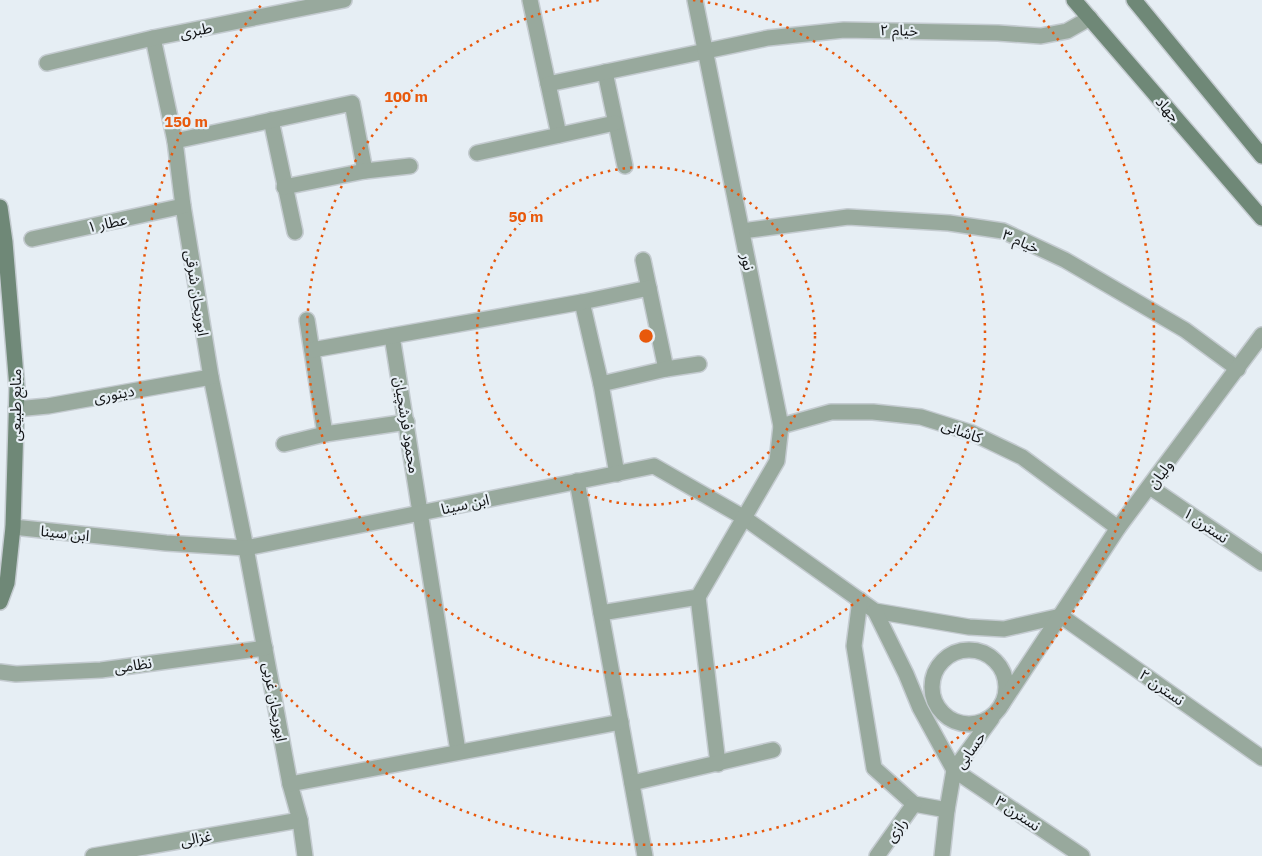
<svg xmlns="http://www.w3.org/2000/svg" width="1262" height="856" font-family="'IBM Plex Sans','Noto Sans Arabic',sans-serif">
<style>
.lines{fill:none;stroke-linecap:round;stroke-linejoin:round}
.street-casing{stroke:#c4cbd0;stroke-width:18}
.secondary-casing{stroke:#c4cbd0;stroke-width:18}
.street{stroke:#98a99d;stroke-width:15}
.secondary{stroke:#6f8877;stroke-width:15}
.ring{fill:none;stroke:#e8590c;stroke-width:2.5;stroke-dasharray:2.5 5}
.labels{text-anchor:middle;dominant-baseline:central;stroke-width:4.5;stroke-linejoin:round;paint-order:stroke}
.street-label{font-size:15px;fill:#121416;stroke:#e6eef4}
.centre{fill:#e8590c;stroke:#e6eef4;stroke-width:2.5}
.ring-label{font-size:15px;text-anchor:middle;font-weight:bold;fill:#e8590c;stroke:#e6eef4;stroke-width:4.5;stroke-linejoin:round;paint-order:stroke}
</style>
<rect width="100%" height="100%" fill="#e6eef4"/>
<g class="lines">
<g class="street-casing">
<g id="street">
<path d="M530,0L559,135"/>
<path d="M153,38L175,141L183,206L211,377L246,548L290,784L300,820L305,856"/>
<path d="M47,63L153,38L344,0"/>
<path d="M605,72L625,166"/>
<path d="M548,84L768,38L844,30L998,33L1041,36L1067,31L1090,18"/>
<path d="M271,120L295,232"/>
<path d="M175,141L352,103L365,171"/>
<path d="M477,153L615,123"/>
<path d="M284,187L365,171L410,166"/>
<path d="M742,231L848,217L949,223L1003,231L1065,260L1185,330L1238,369"/>
<path d="M32,239L183,206"/>
<path d="M643,260L666,369"/>
<path d="M582,302L601,384L617,474"/>
<path d="M307,320L325,434"/>
<path d="M392,336L458,751"/>
<path d="M312,350L582,302L649,288"/>
<path d="M601,384L666,369L699,364"/>
<path d="M16,409L48,406L211,377"/>
<path d="M781,426L831,412H873L921,417L972,433L1022,457L1118,528"/>
<path d="M284,444L325,434L407,422"/>
<path d="M577,481L645,856"/>
<path d="M1150,487L1262,563"/>
<path d="M13,527L166,543L246,548L654,466L743,517L875,611L969,627L1004,629L1061,616"/>
<path d="M698,597L718,764"/>
<path d="M860,600L854,646L874,768L914,804L947,810"/>
<path d="M875,611L906,674L920,708L954,770L1082,856"/>
<path d="M601,613L698,597L777,461L781,426L695,0"/>
<path d="M1061,616L1262,758"/>
<circle cx="969" cy="687" r="37"/>
<path d="M0,672L16,674L101,670L265,648"/>
<path d="M1002,704L1118,528L1262,335"/>
<path d="M632,783L773,750"/>
<path d="M290,784L621,722"/>
<path d="M93,856L300,820"/>
<path d="M877,856L914,804"/>
<path d="M942,856L947,810L954,770L992,718"/>
</g>
</g>
<g class="secondary-casing">
<g id="secondary">
<path d="M1074,0L1262,218"/>
<path d="M1134,0L1262,156"/>
<path d="M0,207L5,242L17,388L13,527L7,583L0,602"/>
</g>
</g>
<use href="#street" class="street"/>
<use href="#secondary" class="secondary"/>
</g>
<g class="ring">
<circle cx="646" cy="336" r="169"/>
<path d="M693 0A339 339 0 1 1 599 0"/>
<path d="M1029 3A508 508 0 1 1 263 3"/>
</g>
<g class="labels">
<g class="street-label">
<text transform="translate(196 30) rotate(-11)">طبری</text>
<text transform="translate(899 30) rotate(1)">خیام ۲</text>
<text transform="translate(1168 109) rotate(49)">جهاد</text>
<text transform="translate(107 223) rotate(-12)">عطار ۱</text>
<text transform="translate(1021 241) rotate(23)">خیام ۳</text>
<text transform="translate(748 262) rotate(79)">نور</text>
<text transform="translate(197 293) rotate(81)">ابوریحان شرقی</text>
<text transform="translate(114 394) rotate(-10)">دینوری</text>
<text transform="translate(15 405) rotate(-90)">منابع طبیعی</text>
<text transform="translate(407 425) rotate(81)">محمود فرشچیان</text>
<text transform="translate(962 431) rotate(20)">کاشانی</text>
<text transform="translate(1160 474) rotate(-53)">ولیان</text>
<text transform="translate(465 504) rotate(-12)">ابن سینا</text>
<text transform="translate(1206 525) rotate(34)">نسترن ۱</text>
<text transform="translate(65 533) rotate(6)">ابن سینا</text>
<text transform="translate(133 665) rotate(-8)">نظامی</text>
<text transform="translate(1162 687) rotate(35)">نسترن ۲</text>
<text transform="translate(275 702) rotate(80)">ابوریحان غربی</text>
<text transform="translate(970 750) rotate(-55)">حسابی</text>
<text transform="translate(1018 813) rotate(34)">نسترن ۳</text>
<text transform="translate(896 830) rotate(-54)">رازی</text>
<text transform="translate(196 838) rotate(-10)">غزالی</text>
</g>
</g>
<circle cx="646" cy="336" r="8" class="centre"/>
<g class="ring-label">
<text x="406" y="102">100 m</text>
<text x="186" y="127">150 m</text>
<text x="526" y="222">50 m</text>
</g>
</svg>
